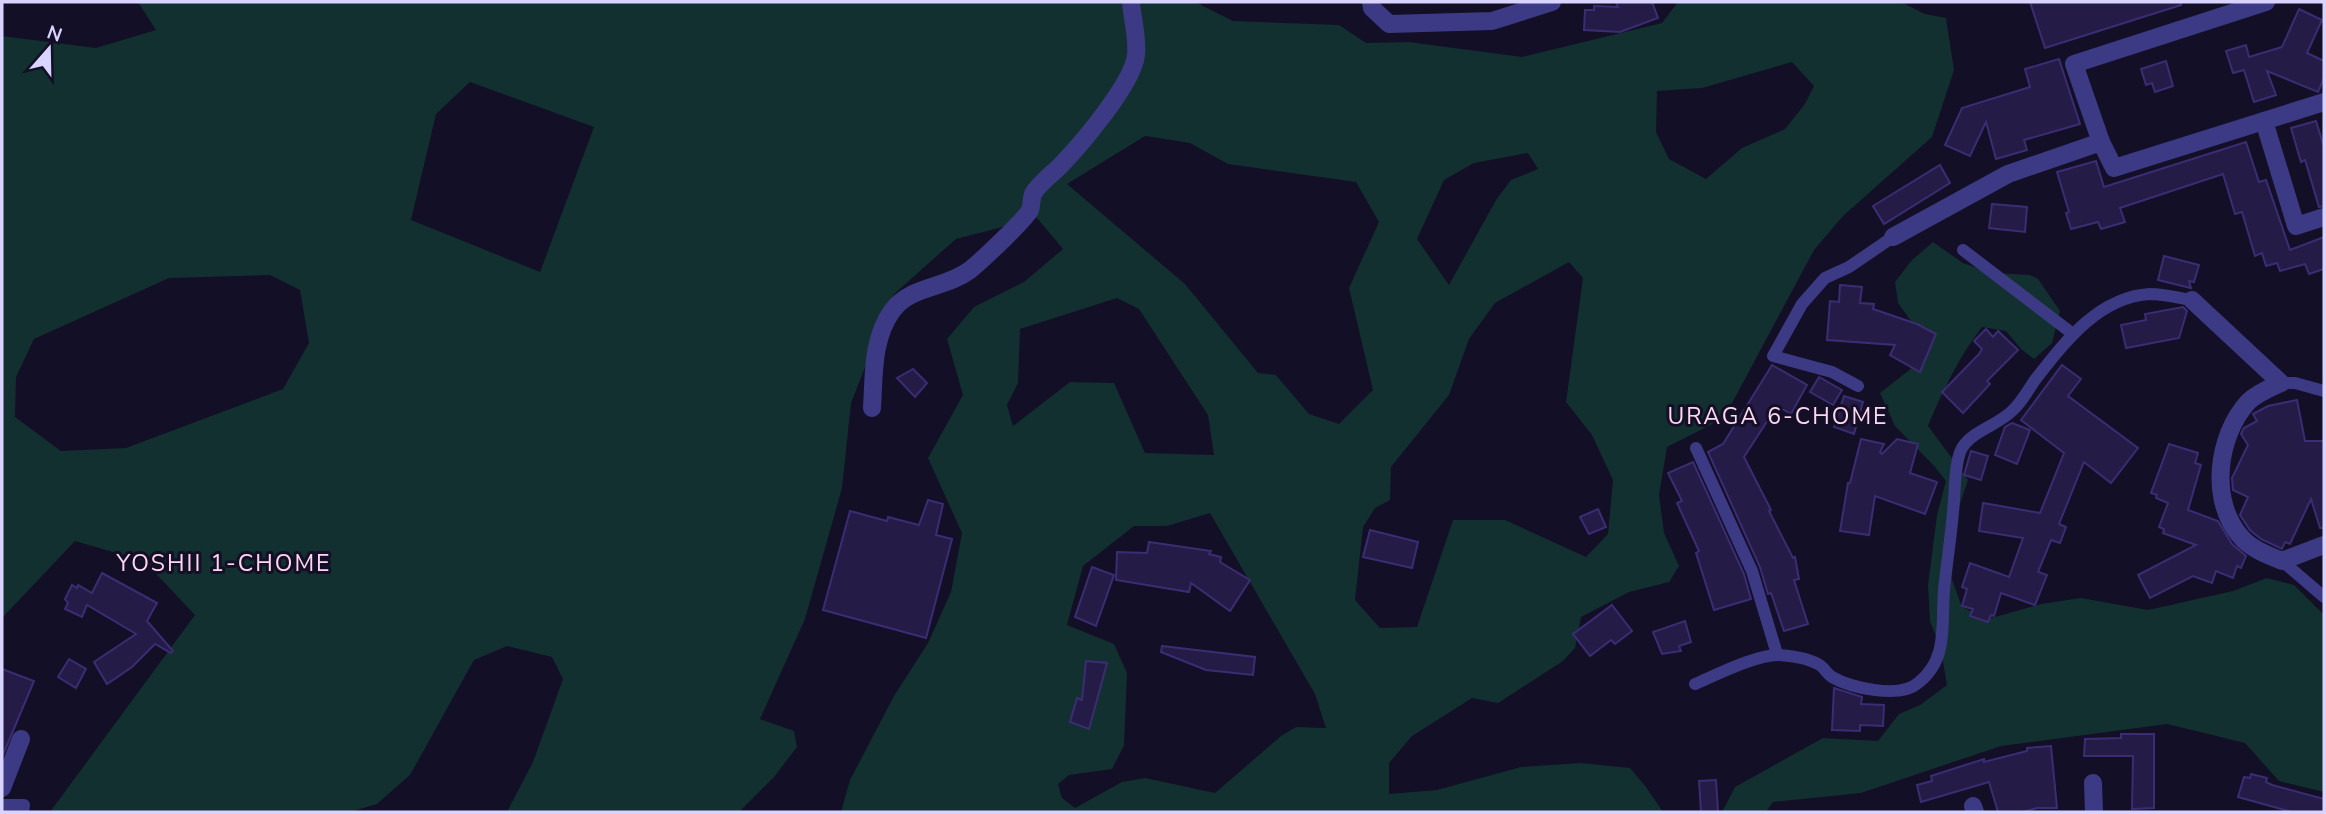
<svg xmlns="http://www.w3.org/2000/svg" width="2326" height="814" font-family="'Nunito Sans',sans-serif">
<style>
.green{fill:#12302f;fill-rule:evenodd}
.building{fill:#241b47;stroke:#3b2d73;stroke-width:2}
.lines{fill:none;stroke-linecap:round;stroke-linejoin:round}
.service{stroke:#3d3a85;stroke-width:12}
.minor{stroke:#3d3a85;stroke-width:18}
.labels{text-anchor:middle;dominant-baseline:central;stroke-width:6;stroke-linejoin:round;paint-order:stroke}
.neighbourhood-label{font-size:23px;letter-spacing:2px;fill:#ffd6f0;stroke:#130f26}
</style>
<rect width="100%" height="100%" fill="#130f26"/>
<g class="green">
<path d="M138,2H1195L1233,21L1339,25L1366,43L1409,42L1522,57L1662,23L1678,2H1901L1925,14L1946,18L1954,70L1932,137L1843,216L1814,250L1724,418L1667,447L1659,495L1664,533L1679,566L1669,582L1629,592L1581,617L1575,648L1563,661L1498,703L1472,698L1412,736L1389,763V794L1437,790L1521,767L1581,763L1630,768L1646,787L1663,812H841L850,780L894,696L928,643L951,592L962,533L928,458L963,395L947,339L974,307L1024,282L1063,249L1037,218L956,239L894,294L851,403L842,488L805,619L760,719L794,731L797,747L774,777L739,812H507L533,762L563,679L552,657L507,646L474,660L410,775L377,804L350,812H50L195,615L144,561L75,541L2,618V36L96,48L156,30ZM1792,62L1814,86L1805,104L1785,129L1742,148L1706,179L1669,159L1656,132L1657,91L1702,88ZM470,82L594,127L540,272L411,220L436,114ZM1145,136L1190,143L1228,164L1356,182L1379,222L1349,288L1373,390L1339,424L1309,414L1276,375L1258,373L1185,284L1067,184ZM1528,153L1538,169L1511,180L1496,200L1449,285L1417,239L1444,180L1474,163ZM1569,262L1583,278L1566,402L1592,435L1613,480L1608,534L1586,557L1505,520H1453L1417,627L1380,628L1355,600L1363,527L1375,508L1390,500L1391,467L1449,395L1469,339L1495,303ZM270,275L300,290L309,343L283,389L126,448L61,451L15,417L16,377L34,339L169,278ZM1117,298L1139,309L1208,415L1214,455L1145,453L1114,383L1070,382L1013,426L1007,405L1018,383L1020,329ZM1210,513L1315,694L1326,728L1296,727L1281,736L1215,793L1145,778L1122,782L1075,808L1062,798L1058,784L1069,775L1112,769L1124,745L1127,673L1114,644L1067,625L1083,566L1134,526H1167Z"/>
<path d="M1933,242L1963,263L1992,273L2030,275L2038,279L2060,311L2052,343L2034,359L2021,349L2006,331L1982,327C1959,357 1942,392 1928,426L1968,480L1943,555L1962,607L1988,619L2041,604L2081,598L2148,610L2233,591L2267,578L2294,585L2324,615V792L2279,781L2245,743L2167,724L2001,746L1861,793L1773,802L1766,812H1722L1735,787L1823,738L1878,741L1899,714L1920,705L1947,685L1941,650L1930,621L1928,585L1937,515L1946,481L1935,467L1895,426L1880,393L1927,356L1924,339L1898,303L1895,282L1912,260Z"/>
</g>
<g class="building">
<path d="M1616,2H1652L1658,18L1620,32L1584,30L1585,10H1594V6L1618,7Z"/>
<path d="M2030,2H2180L2181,5L2045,48Z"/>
<path d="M2299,9L2322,20L2307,53L2324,61V78L2318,92L2267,71L2276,95L2254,102L2244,70L2233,73L2226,51L2246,45L2249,57L2282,47Z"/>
<path d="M2059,59L2080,124L2024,140L2027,150L1996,159L1986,122L1970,156L1945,145L1962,108L2030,87L2025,69Z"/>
<path d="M2166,61L2173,86L2155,92L2152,83L2146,85L2141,69Z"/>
<path d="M2316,121L2324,147V206L2319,207L2305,160L2301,162L2291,128Z"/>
<path d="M2246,142L2259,182L2266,180L2290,250L2324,237V269L2309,274L2305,264L2280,271L2277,263L2266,266L2262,253L2255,256L2242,212L2235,214L2223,174L2120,208L2125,222L2101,229L2098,222L2071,229L2066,213L2069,212L2057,172L2096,161L2104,187Z"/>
<path d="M1940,165L1950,183L1884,224L1873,206Z"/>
<path d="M1992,204L2027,207L2025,232L1989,228Z"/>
<path d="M2164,256L2199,265L2194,282L2189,281L2191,288L2158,280Z"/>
<path d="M1840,285L1862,287L1860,303L1874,304L1873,309L1917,324L1936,334L1920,372L1890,355L1895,345L1827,340L1830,301L1839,302Z"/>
<path d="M2183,307L2187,311L2179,338L2126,348L2121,325L2146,320L2145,314Z"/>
<path d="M1986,329L1993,337L1998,331L2018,350L1987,381L1990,384L1963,413L1942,392L1979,354L1982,349L1974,341Z"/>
<path d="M1772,365L1807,385L1791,414L1777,406L1744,457L1771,510L1769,511L1793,558L1795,557L1799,579L1794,580L1808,624L1784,631L1771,593L1768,594L1760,567L1708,452L1723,444Z"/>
<path d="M2062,365L2081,379L2068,396L2138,448L2111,483L2084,462L2059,524L2066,527L2060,543L2051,540L2038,572L2047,575L2035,605L2001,593L1994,616L1991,615L1988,622L1970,616L1973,609L1962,606L1967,589L1962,587L1970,563L2009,577L2023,538L1979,531L1983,503L2040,513L2064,453L2021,420Z"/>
<path d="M913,369L927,383L915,397L897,378Z"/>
<path d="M1819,377L1842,390L1833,405L1810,392Z"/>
<path d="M1844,396L1863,402L1854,434L1834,427Z"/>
<path d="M2297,400L2305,441H2324V528H2320L2311,499L2290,544L2285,542L2282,549L2261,539L2250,530L2240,515L2248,497L2233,490L2232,478L2248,445L2241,434L2244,428L2257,421L2253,414L2268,406Z"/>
<path d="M2012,423L2030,430L2017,464L1995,455L2005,427Z"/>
<path d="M1861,439L1884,444L1880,452L1882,454L1897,439L1918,444L1910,473L1937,482L1925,514L1875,496L1869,535L1840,531L1848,483H1850Z"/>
<path d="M2169,444L2198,453L2195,463L2201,465L2188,510L2218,521L2232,544L2246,556L2241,568L2237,566L2233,578L2216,571L2212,583L2193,576L2150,598L2138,575L2196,545L2163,533L2164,529L2159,527L2168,503L2156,498L2157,495L2151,493Z"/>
<path d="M1971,451L1988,456L1981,480L1964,475Z"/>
<path d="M1693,462L1744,574L1751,599L1714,610L1696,553L1699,551L1677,503L1682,501L1668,473Z"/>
<path d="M928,500L943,504L936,535L952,539L926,638L823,610L850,511L887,521L888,517L919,525Z"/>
<path d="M1598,509L1606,527L1589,534L1580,517Z"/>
<path d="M1370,530L1418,542L1412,568L1363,557Z"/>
<path d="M1149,542L1211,551L1209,554L1221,557L1220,562L1250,580L1230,611L1191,583L1189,592L1116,580L1117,552L1147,553Z"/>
<path d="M1092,567L1114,575L1096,626L1075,617Z"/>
<path d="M102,573L157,603L147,621L173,651L171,653L155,644L132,667L107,684L94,662L136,634L87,605L82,617L65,609L68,603L65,599L72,585L77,588L78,585L92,593Z"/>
<path d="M1612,605L1632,631L1615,644L1611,640L1590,656L1573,634Z"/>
<path d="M1685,621L1691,642L1679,646L1681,651L1662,654L1653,632Z"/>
<path d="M1162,646L1255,657L1253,675L1206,670L1161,652Z"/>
<path d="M69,659L86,669L76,688L58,677Z"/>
<path d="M1086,661L1107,663L1089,729L1070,722L1077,698L1082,700Z"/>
<path d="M2,669L34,681L2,757Z"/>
<path d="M1834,688L1862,697L1861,704L1884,705L1883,726L1860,725V731L1832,730Z"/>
<path d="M2121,734H2154V808L2132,809L2133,756H2084L2085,739L2121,738Z"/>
<path d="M2051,746L2057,808H2037L2023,812H1998L1989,782L1921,802L1917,785L1932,781L1931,776L1984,759V762L2027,751V748Z"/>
<path d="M2251,774L2267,778L2266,782L2272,785L2324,799V812H2292L2238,797L2244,777L2250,778Z"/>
<path d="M1716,780L1718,812H1701L1699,781Z"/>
</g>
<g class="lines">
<g class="service">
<path d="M1963,250L2073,334"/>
<path d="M2281,383H2295L2324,391"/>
<path d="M1858,386L1832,372L1773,356L1802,304L1825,278L1849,267L1893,237"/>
<path d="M1696,448L1752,571L1777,654"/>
<path d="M2282,561L2324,597"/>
<path d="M1695,684C1716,675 1757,654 1780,655C1792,656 1810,658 1821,666C1825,669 1827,674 1832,677C1851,688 1900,699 1918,683C1949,659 1941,624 1944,590C1947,560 1952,531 1954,500C1955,487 1955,460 1962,448C1973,430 1999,425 2013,410C2022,402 2028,390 2035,380C2064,343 2098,297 2150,294C2164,294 2179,298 2192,300"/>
<path d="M2,805H24L23,812"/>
</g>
<g class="minor">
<path d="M1371,2L1372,8L1389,24L1492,21L1552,2"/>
<path d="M2264,121L2296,226L2324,217"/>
<path d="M2101,142L2074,64L2266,2"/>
<path d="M1893,237L2008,174L2101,142L2114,168L2324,102"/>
<path d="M2192,300L2281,383C2270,388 2257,393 2248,402C2217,436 2209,501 2241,537C2251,549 2268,555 2282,561L2324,545"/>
<path d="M872,408C874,375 872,339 892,311C911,285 945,289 970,270C981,261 1024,221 1030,210C1032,205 1031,199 1033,194C1039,183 1054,173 1062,164C1083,142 1133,83 1136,55C1138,38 1132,18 1131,2"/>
<path d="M2093,783L2094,812"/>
<path d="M2,788L21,739"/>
<path d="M1973,806L1975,812"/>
</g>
</g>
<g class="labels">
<g class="neighbourhood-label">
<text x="1778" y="416">URAGA 6-CHOME</text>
<text x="224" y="563">YOSHII 1-CHOME</text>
</g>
</g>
<rect width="2326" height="814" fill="none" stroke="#d9d4ff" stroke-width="7"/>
<g transform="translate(49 49) rotate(20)" stroke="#130f26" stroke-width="5" paint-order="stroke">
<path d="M0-5L12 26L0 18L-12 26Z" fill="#d9d4ff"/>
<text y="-10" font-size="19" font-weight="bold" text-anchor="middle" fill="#d9d4ff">N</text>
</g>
</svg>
